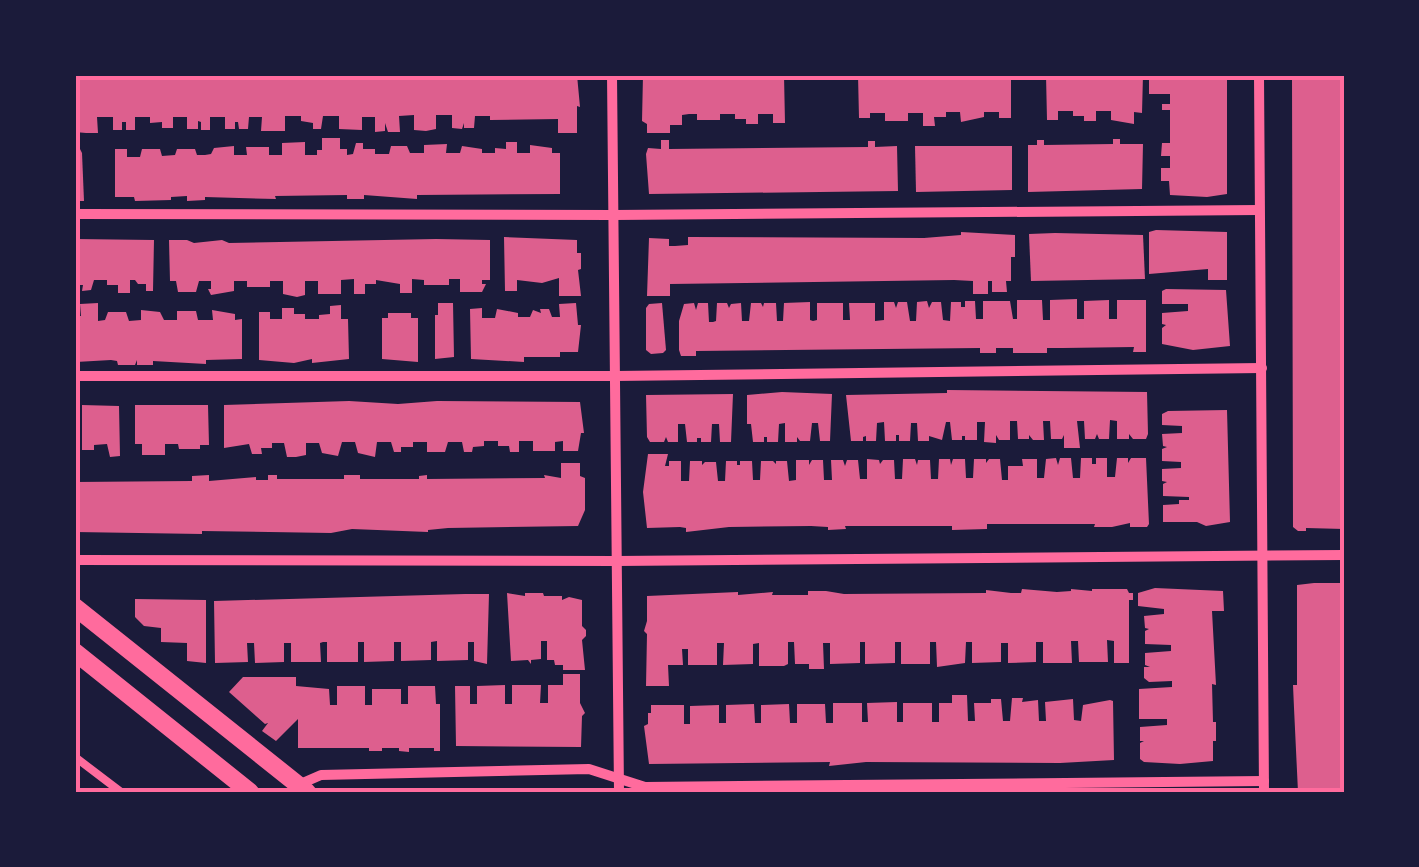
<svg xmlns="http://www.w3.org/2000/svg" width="1419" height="867" font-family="Roboto,sans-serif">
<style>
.building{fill:#dd5f8e}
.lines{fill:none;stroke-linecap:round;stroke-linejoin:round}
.service{stroke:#ff6b9d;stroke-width:8}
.minor{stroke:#ff6b9d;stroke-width:10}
.tertiary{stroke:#ff6b9d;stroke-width:18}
.neatline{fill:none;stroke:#ff6b9d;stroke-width:4}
</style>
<rect width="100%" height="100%" fill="#1b1b3a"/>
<g class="building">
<path d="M75,75H577L580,107L577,106V133H558V119L490,120V116H475L474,128H464V123L462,129L452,128V115H436V129L426,131L414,130V115L399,116L400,132H388L385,123V131L375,132V117H362V130L339,129V116H323L321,129H313V123L301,121V116H285V131H261L262,117H249L248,129H239L238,122H235V129H225V117H210V130H201V122L198,121V129H187V117H173V128H162V122L150,123V117H135V130H126V122H122V130H113V117H97L98,133H86L75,132Z"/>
<path d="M643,75H784L785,123H773V114H758V124H746V119H735V114H720V120H697V114H689L682,115V125H670V133H647V124L642,121Z"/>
<path d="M858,75H1011V118H999V112H984V117L961,122L960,112H946V117H934L935,126H923V113H908V121H885V113H870V118H859Z"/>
<path d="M1046,75H1143L1142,113L1134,112V124L1111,120V111H1096V121H1084V116H1073V111H1058V120H1047Z"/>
<path d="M1149,75H1227V194L1207,197L1170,195L1169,181H1161V168H1170V156H1161L1162,143H1170V110H1162V104H1170V94H1149Z"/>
<path d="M1292,75H1344V529L1306,528V531H1298L1293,527Z"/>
<path d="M322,138H340V149H347V155L353,154L356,143H363V149H375V154H389L391,146H407L410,153H424V145L447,144L446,153H460L462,146L482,149V153H495V148L506,149V142H517V153H530V145L552,148V153H560V194L417,195V199L364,195V199H347V195L275,196L276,199L205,197V200L187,201V196L171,197V200L135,201L134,197H115V149H127V157H140L142,149H160L162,156L175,155L177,149H195L197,155H205L211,154L214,148L234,146V155H247L246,147H269V155H282V143L305,142V155H317V150H322Z"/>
<path d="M1113,139H1120V144H1143L1142,189L1028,192V145H1037V140H1044V145L1113,144Z"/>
<path d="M661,140H669V149L868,147V141H875V147L897,146L898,191L649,194L646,154L648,148L661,149Z"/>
<path d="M915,146H1012V190L916,192Z"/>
<path d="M75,149H80L82,153L84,201H75Z"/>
<path d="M1156,230L1227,232V280H1208V269L1149,274V232Z"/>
<path d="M961,232L1015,235V257H1011V281H1006L1007,292H992V281H988V294H973V281L954,280L670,284V296H647L649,238L669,239V246H675L688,245V237L924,238L961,235Z"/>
<path d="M1055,233L1143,235L1145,279L1031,281L1029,234Z"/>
<path d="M504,237L577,240V253H581V269L578,270L581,296H559V278L542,283L517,280V291H505Z"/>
<path d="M75,239L154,240L153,291H146V284H138L135,280H130V293H118V285H107V280H94L91,290L82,291L83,285H75Z"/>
<path d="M436,239L490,240V280H482V284H486L482,292H460V279H449V285H424V280L412,279V293H400V284L376,280V284H365V294H354V279L341,280V294H318V281H305V295L297,297L283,294V281H270V287H247V281H234V291L211,295L208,289H211V281H199L196,292H178L176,281H170L169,240H187L194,243L222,240L229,243Z"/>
<path d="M1166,289L1226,290L1230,346L1193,350L1162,344V328L1166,325L1162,324V313L1188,311V304H1162V291Z"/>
<path d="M1077,299V319H1084V301L1109,300V319H1117V300H1146V352H1133L1134,347L1063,348H1047V353H1013V348H996V353H980V348L696,351V356H681L679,350V321L684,304L694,303L696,310L698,303H708L709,322H713L716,321L717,303H727L729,308L731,304L741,303L742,321H749L751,303H761L763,307L764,303H776L777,321H783L784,303L810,302V320L813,321L817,320V303H843V320H850L849,303H875V321L884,320V302H894L896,308L898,302H907L910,321H916L917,302L927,301L929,308L932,302H941L943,320L950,321L951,302H961V307H965V301H975L976,319H983V301H1010L1013,319H1017V300H1042L1043,320H1050V300Z"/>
<path d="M98,303V321L105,320L108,312H126L129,321L141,320V310L160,312L164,320H177V311H196L198,320H213L212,310L235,314V320L242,319V359L206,360V364L153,361V365H137V360L135,365H118L117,361L111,360L76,362L75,316H81L80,304Z"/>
<path d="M438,303H453L454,357L435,359V315H438Z"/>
<path d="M576,303L578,325H581L578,352H560V357H524V362L471,359L470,309L482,308V318H495L497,309L518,313V317H530L533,310L541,313L540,309H549L552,317H560L559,304Z"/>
<path d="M662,303L666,350L663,353L651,354L646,350V308L649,304Z"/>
<path d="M341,305V319H348L349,359L312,363V359L294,363L259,360V312H270V319H282V308H294V314H305V319H319V315L330,314V306Z"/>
<path d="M388,313H411V318H418V362L382,359V318H388Z"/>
<path d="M947,390L1147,392L1148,434L1146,439H1133L1129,434V439H1117V421L1110,420L1109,439H1099L1097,434L1095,439H1085L1084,421H1077L1080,448H1064V435L1062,439H1051L1050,421H1043L1044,440H1033L1029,435V439H1018L1017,421H1010V440H999L996,435V443L984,442L985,422H977V440H965V436H962V440H952L950,422H946L942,440L929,436V441H918L917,423H911L910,441H899V435H896V441H885L884,422L877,423L876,441H866V436L863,437V441H851L846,395L947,393Z"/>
<path d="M782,392L832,394L830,441H820L818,423H812L810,441H800L797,437V442H785V423L779,424L778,442H767V437H764V442H753L751,424H747V395Z"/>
<path d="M733,394L731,442H720L719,424H712L711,442H701V438H697V442H687L685,424H678V442H668L666,437L664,442H650L647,437L646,395Z"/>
<path d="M349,401L398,404L437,401L580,402L584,433H581L578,451H563V441L555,442V451H533V441H519V452H510L509,446H498V441H484V446L473,447L472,452H464L462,442H448L445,452H427V442H413V447H401V452H394L391,442H377L375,457L358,453L355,442H342L338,456L322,453L319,443H306V455L296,457H287L284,443H272V448H261L262,454H252L249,444L224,448V405Z"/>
<path d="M82,405L119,406L120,456L110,457L107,444L94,445V450H82Z"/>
<path d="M135,405H208L209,445H200V449H179L178,444H165V455H142V444H135Z"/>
<path d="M1227,410L1230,522L1206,526L1197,522H1163V505L1179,504V500H1189V497L1163,496V484L1167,482L1162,481V469L1181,468V462L1162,461V449L1167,447L1163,446L1162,434L1182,433V426L1162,425V414L1168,411Z"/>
<path d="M648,454H668L665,466H669V461H681V481H689L690,461H702V465L705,462H716L718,481H725L726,461H737V465H740V461H752L753,480H760L761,461H773L776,464V461H787L789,481L796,480V460H809V465L812,460H823L824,480H832L831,460H843L845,466L847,460H858L860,479H867V459L879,460L880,464L883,460H894L895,479H902L903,459H915L917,465L918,460H930L931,479H938L939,459H950L951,465L953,459H965L966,478H973L974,459H986V463L989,459H1000L1002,480H1008V466H1023L1022,459H1037V478H1044L1046,459L1056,458L1058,465L1060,458H1071L1073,478H1080L1081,458H1092V464H1096V458H1107V477H1115L1117,458H1128V463L1131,458H1146L1149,524L1147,527H1130V523L1112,527H1094L1095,524H987V529L952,530V526H845L846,529L828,530V527L811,526L729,527L686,532V528L680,527L647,528L643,492Z"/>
<path d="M561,463H580V476L585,478V510L578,526L448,528L428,530V532L352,529L331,533L202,531V534L75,532V482L192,481V476L209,475V481L256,477V480H268V475H277V479H344V475H360V479H419V476L427,475V479L545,478L544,475L561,478Z"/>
<path d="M1314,583H1344V792H1298L1294,708L1293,685H1297V585Z"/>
<path d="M1155,588L1223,591L1224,611H1212L1216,685L1212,684L1213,722H1216V741H1213V761L1180,764L1144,762L1140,759V743L1144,741H1140V727L1167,725V719H1139V689L1172,687V681L1149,682L1144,678V667H1150L1145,665V653L1171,651V645L1145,644V631L1149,629L1145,628L1144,616L1164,614V609L1138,606V593Z"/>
<path d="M1022,589L1057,592L1071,591V589L1092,591V589H1127L1129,593H1133V600H1129V663H1114V641L1107,640L1108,662H1079L1078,641H1071L1072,663H1043V642H1036V662L1008,663V643H1001V662L972,663V642H966L965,663L937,667L936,642H930V664H901V642H895V663L865,664V642H860V663L830,664V643H823L824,669H809V664H795L794,642H788V664L784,666H759V643L753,644V664L723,665L724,643H717V665H688V649H682L683,665H668L669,686H646L647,634L644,631L647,621V596L738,592V595L773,592L772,595H808V591H826L844,594L986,593V590L1011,593H1021Z"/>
<path d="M507,593L525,596V593H543L544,596H562V600L569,597L582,600V626L586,630V636L582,640L585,670H563V665H555L554,660H547V641H541V659L531,660V664L528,660L511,661Z"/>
<path d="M465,594H489L487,664L474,661V642H468V660L437,661V641L431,642V660L401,661V642H394V661L364,662V642H358V662H327V642H323L320,643L321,662H291V643H284V662L255,663L254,643H247L248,662L215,663L214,601Z"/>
<path d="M135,599L206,600V663L187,661V643L161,642V628L144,626L135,617Z"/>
<path d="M563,674H580V703L585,713L582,716L581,747L456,746L455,686H470V704H477V686L505,685V704H512V685H541L540,703H548V685H563Z"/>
<path d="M243,677H296V686L329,689L330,705H337V686H365V705H372V689H401V704H408V686H435L436,704H440V751H434V748H409V752L399,751V748H382V751H369V748H298V719L276,741L262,731L268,723L265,724L229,692Z"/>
<path d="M952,695H967L968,721H975L974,703H991V699H1001L1003,721H1010L1012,698H1023L1022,702L1038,700L1039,721H1046L1045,702L1073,699L1074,720L1081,721L1083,705L1110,700L1113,701L1114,760L1060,763L866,762L829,766L830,762L649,764L644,726L648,724V713H651V705H684V724H690V706L719,705V723H726V705L754,704L755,723H761V705L789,704L790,723H797V704H825L826,723H833V703H862V722H868L867,703L897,702V722H903V703H932V722H939V703H952Z"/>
</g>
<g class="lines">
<path class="service" d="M75,757L121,792"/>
<g class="minor">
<path d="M612,75L619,792"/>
<path d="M1259,75L1264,792"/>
<path d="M75,214L614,215L1259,210"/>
<path d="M75,376H615L1262,368"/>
<path d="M75,560L616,561L1344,555"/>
<path d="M292,792L298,785L321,775L589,769L645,787L1264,781"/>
</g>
<g class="tertiary">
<path d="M75,607L307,792"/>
<path d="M75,652L250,792"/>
</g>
</g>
<rect width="1419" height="867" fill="none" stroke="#1b1b3a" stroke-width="155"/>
<rect x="78" y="78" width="1264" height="712" class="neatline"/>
</svg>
